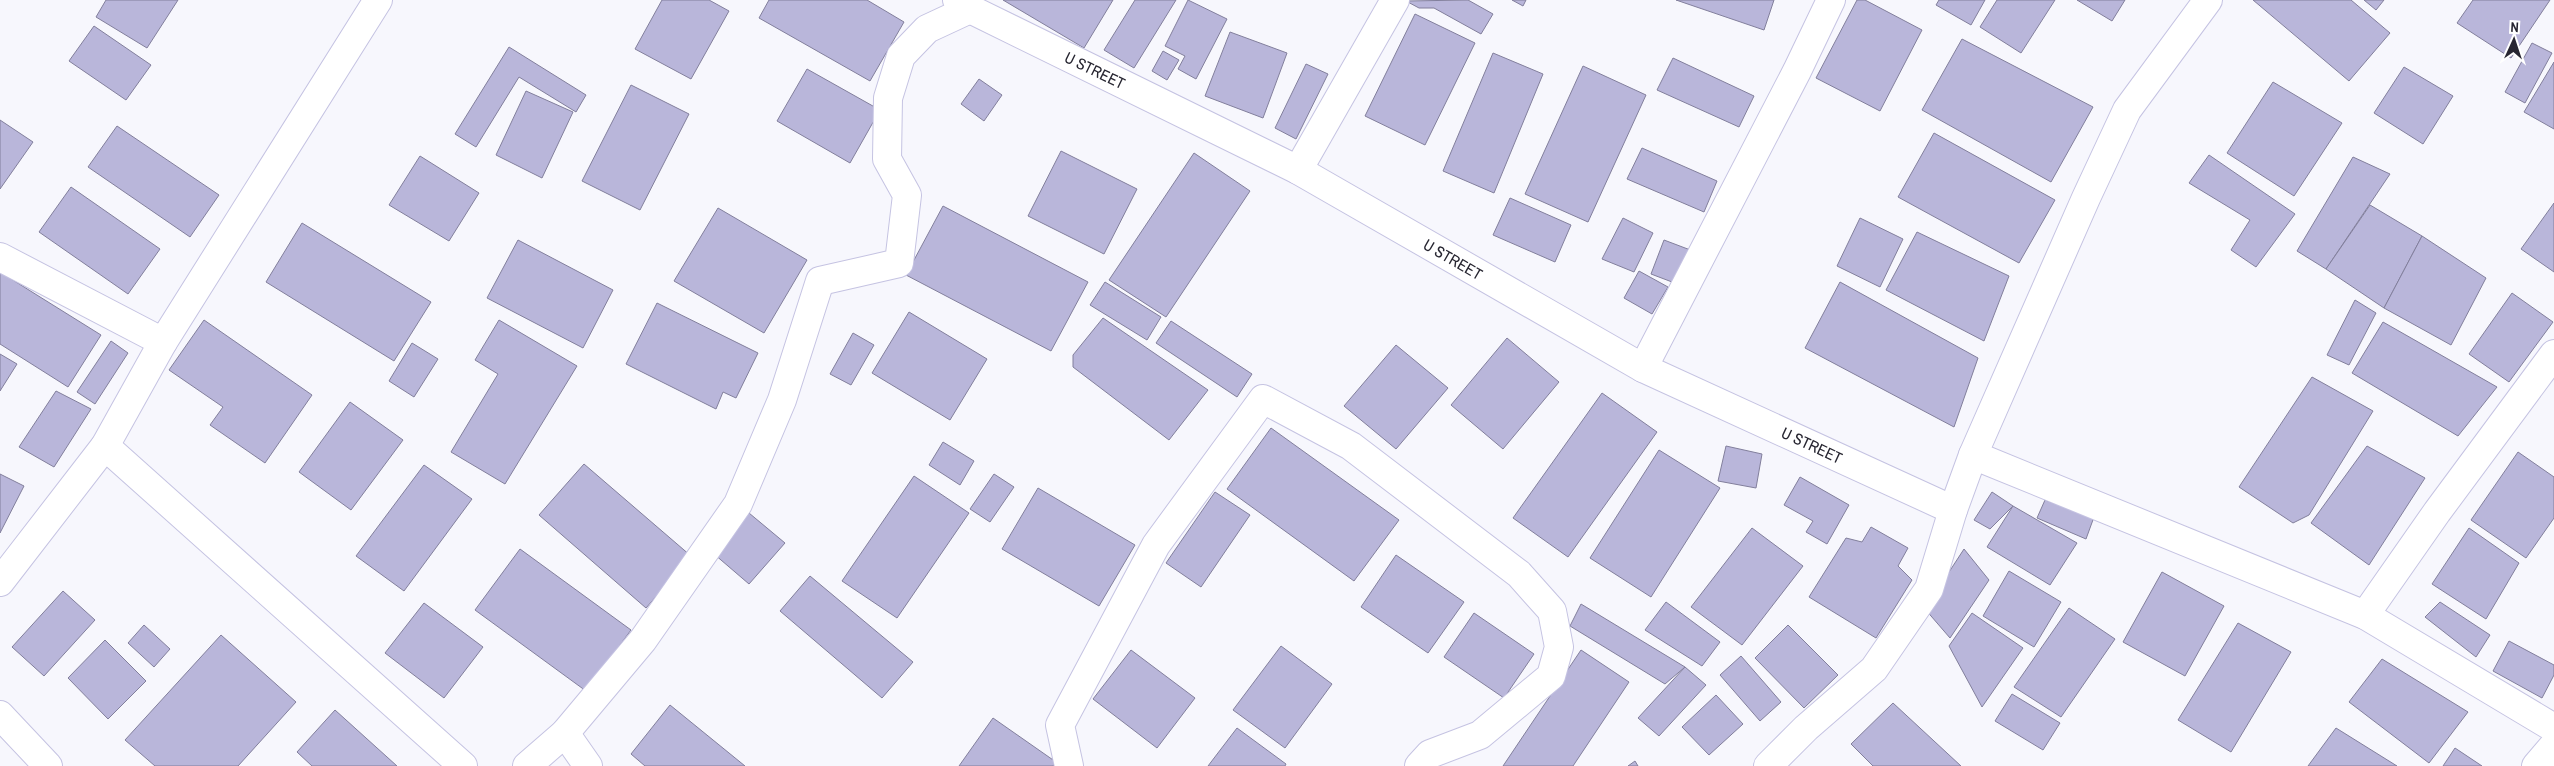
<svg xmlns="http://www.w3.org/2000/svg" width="2554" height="766" font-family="'Archivo Narrow',sans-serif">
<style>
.building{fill:#b9b6da;stroke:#827f9c}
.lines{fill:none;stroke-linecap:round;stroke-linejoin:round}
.minor-casing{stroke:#c5c3e2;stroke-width:30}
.minor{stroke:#fff;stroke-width:28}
.labels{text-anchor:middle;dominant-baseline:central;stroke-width:4;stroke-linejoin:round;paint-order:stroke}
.street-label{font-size:16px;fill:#272631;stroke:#fff}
</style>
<rect width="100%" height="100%" fill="#f7f7fd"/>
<g class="building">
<path d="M106,0H178L147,48L96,17Z"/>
<path d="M662,0H709L729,11L691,79L635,49Z"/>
<path d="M769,0H867L904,22L870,81L759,18Z"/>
<path d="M1003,0H1113L1084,48Z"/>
<path d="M1135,0H1176L1134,68L1104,50Z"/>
<path d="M1188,0L1227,19L1196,79L1178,69L1185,56L1165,46Z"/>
<path d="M1468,0L1493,14L1481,34L1434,8H1419L1406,1Z"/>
<path d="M1512,0H1526L1523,6Z"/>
<path d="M1676,0H1774L1764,30Z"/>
<path d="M1857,0H1865L1922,30L1880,111L1816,78Z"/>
<path d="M1939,0H1985L1971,25L1936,5Z"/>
<path d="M1997,0H2055L2021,53L1980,27Z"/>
<path d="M2077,0H2125L2112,21Z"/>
<path d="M2253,0H2351L2390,33L2349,81Z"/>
<path d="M2364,0H2384L2376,10Z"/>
<path d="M2473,0H2550L2511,58L2457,23Z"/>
<path d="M1415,14L1475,43L1425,145L1365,116Z"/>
<path d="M94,26L151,65L126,100L69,61Z"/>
<path d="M1230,32L1287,53L1263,118L1205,96Z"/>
<path d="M1962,39L2093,107L2051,182L1922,110Z"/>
<path d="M2532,43L2552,53L2525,103L2505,92Z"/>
<path d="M509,47L586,95L576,112L519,77L476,147L455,134Z"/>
<path d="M1163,51L1179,60L1167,80L1152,71Z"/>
<path d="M1493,53L1543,74L1494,193L1443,171Z"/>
<path d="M1673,58L1754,96L1739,127L1657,90Z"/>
<path d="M2554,62V129L2524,112Z"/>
<path d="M1306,64L1328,74L1296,139L1275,128Z"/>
<path d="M1583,66L1646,95L1588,222L1525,194Z"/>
<path d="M2404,67L2453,96L2423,144L2374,113Z"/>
<path d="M807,69L880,110L850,163L777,121Z"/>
<path d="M979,79L1002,95L984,121L961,104Z"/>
<path d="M2273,82L2342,123L2294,196L2227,153Z"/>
<path d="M631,85L689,114L640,210L582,181Z"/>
<path d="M526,91L573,112L542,178L496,155Z"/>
<path d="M0,120L33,142L0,189Z"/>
<path d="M117,126L219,195L190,237L88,167Z"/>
<path d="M1934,133L2055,200L2019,263L1898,197Z"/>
<path d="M1642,148L1717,181L1704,212L1627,179Z"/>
<path d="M1061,151L1137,189L1104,254L1028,216Z"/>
<path d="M1194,153L1250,191L1166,317L1109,280Z"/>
<path d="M2209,155L2295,214L2256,267L2231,250L2250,220L2189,183Z"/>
<path d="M420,156L479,193L449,241L389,205Z"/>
<path d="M2353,157L2390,174L2326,269L2297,251Z"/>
<path d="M71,187L160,249L128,294L39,232Z"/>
<path d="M1510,198L1571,225L1555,262L1493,235Z"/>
<path d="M2554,203V272L2521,249Z"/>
<path d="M2370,205L2422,236L2384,308L2326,269Z"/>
<path d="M943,206L1088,282L1051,351L906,275Z"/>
<path d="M718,208L807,260L764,333L674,281Z"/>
<path d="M1623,218L1653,233L1634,272L1602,259Z"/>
<path d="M1860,218L1903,239L1880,287L1837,266Z"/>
<path d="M302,223L431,302L394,361L266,282Z"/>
<path d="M1917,232L2009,276L1984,341L1886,290Z"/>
<path d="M2422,236L2486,278L2451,345L2384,308Z"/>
<path d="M518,240L613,290L583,348L487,298Z"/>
<path d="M1664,240L1693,251L1680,285L1651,274Z"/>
<path d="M1639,271L1668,287L1652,314L1624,298Z"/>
<path d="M0,272L101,335L68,387L0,344Z"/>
<path d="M1105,282L1161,317L1147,340L1090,305Z"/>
<path d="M1840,282L1978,358L1954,427L1805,348Z"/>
<path d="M2512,293L2553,322L2509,382L2469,354Z"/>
<path d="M2355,300L2376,313L2349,365L2327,355Z"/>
<path d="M657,303L758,353L736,398L723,392L716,409L626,364Z"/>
<path d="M909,312L987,359L950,420L872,373Z"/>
<path d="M1103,318L1208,390L1169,440L1073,367V355Z"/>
<path d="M204,320L312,395L265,463L210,425L223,407L169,370Z"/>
<path d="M499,320L577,366L505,484L451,452L498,374L475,360Z"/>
<path d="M1171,321L1252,374L1237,397L1156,343Z"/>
<path d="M2383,322L2497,387L2458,436L2352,373Z"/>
<path d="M853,333L874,345L851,385L830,374Z"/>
<path d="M1507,338L1559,382L1503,449L1451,405Z"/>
<path d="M111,341L128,353L95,404L77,392Z"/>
<path d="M412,343L438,359L414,397L389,381Z"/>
<path d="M1396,345L1448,388L1396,449L1344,406Z"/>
<path d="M0,354L17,364L0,391Z"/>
<path d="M2312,377L2373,411L2309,515L2293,523L2239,487Z"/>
<path d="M56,391L91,409L54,467L19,447Z"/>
<path d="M1602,393L1657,432L1568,557L1513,518Z"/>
<path d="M350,402L403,440L351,510L299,472Z"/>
<path d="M1271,428L1399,520L1354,581L1227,489Z"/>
<path d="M943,442L974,461L960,485L929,465Z"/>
<path d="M1726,446L1762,454L1756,488L1718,481Z"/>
<path d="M2367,446L2425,478L2369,565L2311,523Z"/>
<path d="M1659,450L1720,488L1651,597L1590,558Z"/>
<path d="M2518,452L2554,477V518L2526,558L2471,520Z"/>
<path d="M584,464L691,556L646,608L539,515Z"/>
<path d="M424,465L472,499L404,591L356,556Z"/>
<path d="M0,474L24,486L0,533Z"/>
<path d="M994,474L1014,487L990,522L970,509Z"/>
<path d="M914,476L969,513L897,618L842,581Z"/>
<path d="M1800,477L1849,505L1827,544L1806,532L1813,521L1784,505Z"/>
<path d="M1038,488L1135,545L1099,606L1002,549Z"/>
<path d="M1215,492L1250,515L1201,587L1166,563Z"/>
<path d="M1992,492L2013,506L1990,529L1974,520Z"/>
<path d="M2045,500L2094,517L2086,539L2037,518Z"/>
<path d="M2013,506L2077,543L2050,585L1987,547Z"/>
<path d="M749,513L785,543L749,584L714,554Z"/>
<path d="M1871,527L1908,548L1898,566L1912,580L1876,638L1809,597L1846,538L1862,542Z"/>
<path d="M1752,528L1803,566L1742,645L1691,607Z"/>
<path d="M2469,528L2519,563L2486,619L2432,584Z"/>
<path d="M520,549L631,630L586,691L475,610Z"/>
<path d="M1964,549L1989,580L1950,638L1925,609Z"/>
<path d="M1396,555L1464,602L1428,653L1361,607Z"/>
<path d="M2009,571L2061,602L2034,647L1983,616Z"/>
<path d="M2162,572L2224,606L2185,676L2123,642Z"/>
<path d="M810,576L913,662L882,698L780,611Z"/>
<path d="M63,591L95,620L44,676L12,647Z"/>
<path d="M1666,602L1720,642L1702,666L1645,630Z"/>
<path d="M2440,602L2490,635L2476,657L2425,617Z"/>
<path d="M424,603L483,647L444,698L385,653Z"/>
<path d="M1581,604L1685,667L1665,684L1570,626Z"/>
<path d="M2069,608L2115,639L2061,717L2014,687Z"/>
<path d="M1474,613L1534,654L1504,698L1444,657Z"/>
<path d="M1972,613L2023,648L1982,707L1949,646Z"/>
<path d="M2238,623L2291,652L2231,752L2178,720Z"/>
<path d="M144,625L170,649L154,667L128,643Z"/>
<path d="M1788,625L1838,675L1804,708L1755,658Z"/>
<path d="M221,635L296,702L238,766H155L125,740Z"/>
<path d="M105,640L146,681L108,719L68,678Z"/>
<path d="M2509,641L2554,665V675L2542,698L2493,671Z"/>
<path d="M1281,646L1332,684L1285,748L1233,710Z"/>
<path d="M1131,650L1195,698L1157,748L1093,699Z"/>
<path d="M1581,650L1629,682L1573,766H1503Z"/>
<path d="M1741,656L1781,702L1760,721L1720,675Z"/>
<path d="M2382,659L2468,712L2429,763L2349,702Z"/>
<path d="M1685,667L1706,685L1659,736L1638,718Z"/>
<path d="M2012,694L2060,723L2043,750L1995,721Z"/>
<path d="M1716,695L1743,724L1709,755L1682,727Z"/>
<path d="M1893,703L1961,766H1873L1851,744Z"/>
<path d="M670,705L745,766H645L631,754Z"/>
<path d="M335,710L397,766H312L297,752Z"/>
<path d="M993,718L1056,762L1053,766H959Z"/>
<path d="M1237,728L1286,764L1285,766H1208Z"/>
<path d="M2336,728L2397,766H2308Z"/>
<path d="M2455,748L2482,766H2443Z"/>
<path d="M1635,761L1638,766H1628Z"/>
</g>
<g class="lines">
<g class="minor-casing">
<g id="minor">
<path d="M957,0L970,9L1298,170L1643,368L1953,510"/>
<path d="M1298,170L1395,0"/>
<path d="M0,257L163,342"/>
<path d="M1643,368L1797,71L1831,0"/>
<path d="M105,446L463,766"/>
<path d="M1973,455L2365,615L2554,728"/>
<path d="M0,582L105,446L163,342L378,0"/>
<path d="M2365,615L2437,512L2554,354"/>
<path d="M0,715L48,766"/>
<path d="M565,733L588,766"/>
<path d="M527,766L565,733L643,640L738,504L782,400L820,281L899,263L907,195L887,159L888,98L901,56L927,29L970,9"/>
<path d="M1069,766L1060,725L1156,545L1263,399L1351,446L1519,574L1552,611L1559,647L1551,676L1480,735L1430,754L1419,766"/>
<path d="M1768,766L1806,728L1874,669L1929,589L1953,510L1973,455L2086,198L2127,110L2208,0"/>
<path d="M2536,766L2554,745"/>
</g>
</g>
<use href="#minor" class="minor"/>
</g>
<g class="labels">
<g class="street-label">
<text transform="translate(1095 70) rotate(26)">U STREET</text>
<text transform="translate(1453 259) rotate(30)">U STREET</text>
<text transform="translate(1812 445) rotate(25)">U STREET</text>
</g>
</g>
<g transform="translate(2514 40) rotate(3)" stroke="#ffffff" stroke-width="4" paint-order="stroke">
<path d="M0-4L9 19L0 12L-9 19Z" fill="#272631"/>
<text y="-8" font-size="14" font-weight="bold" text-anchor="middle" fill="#272631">N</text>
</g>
</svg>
